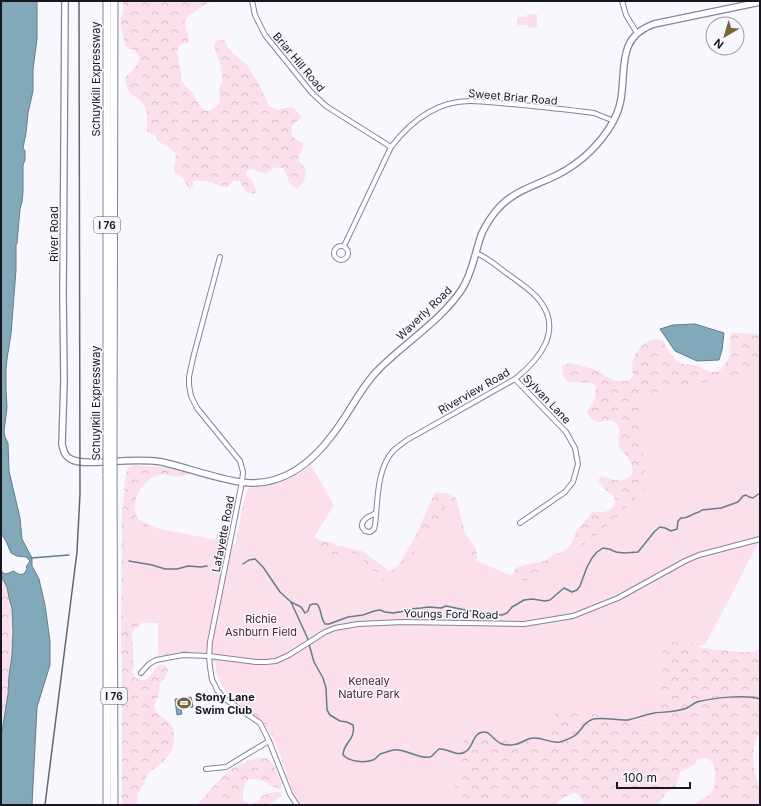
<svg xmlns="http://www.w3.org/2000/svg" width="761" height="806" font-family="Inter,sans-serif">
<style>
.forest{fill:url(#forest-crowns)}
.park{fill:#fbdfea}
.water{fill:#82a9ba;stroke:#627d8c}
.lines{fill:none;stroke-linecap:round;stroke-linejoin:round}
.stream{stroke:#627d8c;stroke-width:1.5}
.street-casing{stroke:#85839d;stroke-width:6}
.secondary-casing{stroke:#85839d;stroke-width:8}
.highway-casing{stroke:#85839d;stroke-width:9}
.street{stroke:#fff;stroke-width:4}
.secondary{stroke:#fff;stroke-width:5.5}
.highway{stroke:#fff;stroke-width:7}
.rail{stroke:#66656e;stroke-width:1.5}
.highway-bridge-casing{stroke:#85839d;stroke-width:9;stroke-linecap:butt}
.highway-bridge{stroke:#fff;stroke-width:7}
.labels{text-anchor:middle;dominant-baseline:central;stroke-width:3;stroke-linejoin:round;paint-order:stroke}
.shield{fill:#f7f7fd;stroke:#5b5a63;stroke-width:1}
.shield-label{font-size:10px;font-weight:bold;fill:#181721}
.street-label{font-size:11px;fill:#181721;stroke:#f7f7fd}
.park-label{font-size:11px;fill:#522138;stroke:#f7f7fd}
.poi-label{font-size:11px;font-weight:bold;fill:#181721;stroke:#f7f7fd;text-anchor:start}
</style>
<defs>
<pattern id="forest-crowns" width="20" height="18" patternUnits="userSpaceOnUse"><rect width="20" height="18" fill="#fbdfea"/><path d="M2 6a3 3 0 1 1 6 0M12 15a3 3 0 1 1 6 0" fill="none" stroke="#d6bfc8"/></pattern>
</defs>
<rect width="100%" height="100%" fill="#f7f7fd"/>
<g class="forest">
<path d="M123,1H211L201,7L187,17L185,21L186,29L189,38L188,42L179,46L177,51L181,73V80L184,85L191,91L198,103L205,111C211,111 216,107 220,102L219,89L223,80L220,63L215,50L214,45L216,41L219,39L225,41L228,48L233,53L248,66L254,77L259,84L269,106L277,110L291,107C296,109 299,113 301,118C294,122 287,130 294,138C296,140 300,142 303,143C303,153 299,152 298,160L306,169C305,178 305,183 297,189C288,185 288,177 284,169C277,165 272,169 266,174C260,173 256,169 250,169L246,172C246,177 250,178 253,181L254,187L256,191L255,194C246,193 243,189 240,181H233L227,187L221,186L210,182L195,180L193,182V186L190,189C186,186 186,182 183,178C180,176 177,174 174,172V167L176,157L175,153L169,147L159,142L155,136L147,131C147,124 148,112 145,106C136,93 127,98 125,78C130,72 144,62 137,53C135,50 133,49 129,49L125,45L121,26V18L123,10Z"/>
<path d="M731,333L760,334V504L747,539L215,645C223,605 230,565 239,526C242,513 242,498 251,488C262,487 272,486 283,482C289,480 294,477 300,475L311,533L315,538L319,540L330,542L338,546H343L351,549L362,551L389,571L398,566L414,539L434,495L436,492L449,494L456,498L465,533L475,547L477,553V561L506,579L512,574L516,568L524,565L545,561L554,554L562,552L567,549L573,541L577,530L593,512C600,512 607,513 612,508C621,499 610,494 604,488C602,485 600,483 598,480L602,476C608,479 616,481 622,480C639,476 632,463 625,454C623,451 620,449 619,447C616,440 622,433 618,426C609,411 595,434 587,411L595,399L596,386L591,383L568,382C563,376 561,372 563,365L570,363L593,369L600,372L605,376L615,381H627L634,376C628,362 637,346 650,341C652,340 655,339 657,339C657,339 663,340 663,341C667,347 671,356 677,361C682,365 689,364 695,365C701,367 706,371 712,372C723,373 729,360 730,351C731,346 730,340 730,336Z"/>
<path d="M134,465L183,469L188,471L189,472C182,483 166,471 157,475C141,482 129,503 138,519L167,533L214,541L218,533L223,531L227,533L230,537L203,652C190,652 174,658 163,656L160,650L169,632L150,616L135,629L132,634L133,652V661L134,667L132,671L134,675L136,678L141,680H145L149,677L156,668L160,664C165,664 166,665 168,669L166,677L160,684L158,696L154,705L155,709L156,712L166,720L173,727L174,734V741L172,750L163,762L148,773L145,779L144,784L138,793L137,803L138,805H122V676L121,636L122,512L126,473L129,467Z"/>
<path d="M1,576L7,587L9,598L12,608L13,631L12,655L9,676L8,694L1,738Z"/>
<path d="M732,590L730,599L716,604L700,645V647L702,648L740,652H754L760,649V735C750,742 753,766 756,777C757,780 759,782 759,786C760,792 759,799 759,805H695C699,799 708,798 712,791C717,782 718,760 705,758C702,758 698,759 696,761L694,765L680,772L676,786C669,791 661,796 659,805H585L580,796L575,793C567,795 560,799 555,805H299C287,780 282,752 267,728C260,716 246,711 237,701C235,698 233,694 232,690Z"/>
<path d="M260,758H267L273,764L282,784L281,788L279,789C266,785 262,775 247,780C243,787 242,793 243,800C247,804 253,806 258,801C261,799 259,798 262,796C267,793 274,792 279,792L281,793L282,796L267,805H197C217,784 229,762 260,758Z"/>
</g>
<g class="park">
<path d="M527,14H537V27L528,28L527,25H517V17H527Z"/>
<path d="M760,369V536L752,538L758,543L705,645L660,641L658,728L556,706L549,745L507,736H465L451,805H302C291,787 285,765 278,745C274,737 271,728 265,721C244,697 219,702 215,663C209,659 202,654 196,651C187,648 166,653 158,656V623L123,622L124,522L238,544L247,490L249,488C274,487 291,481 311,465L334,505L311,542C323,555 339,559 356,552L382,581L417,550L451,499L473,559L525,582L576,550L614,521L645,488L640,398Z"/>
</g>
<g class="water">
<path d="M1,1H37V39L33,69V91L28,113L26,133L23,148L25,151V160L23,165V192L22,202L20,209L17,243L16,245V270L11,334L7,359L6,369V389L7,408L4,431L5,437L8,443L9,471L20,518L22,539L32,558V566L39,579L45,605L50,641V665L37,707L32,805H1V738L8,694L9,676L12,655L13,631L12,608L9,598L7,587L1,576V570L3,573L6,574L14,571C19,576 25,576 27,568L26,567L30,561L26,557L17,556L11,553L6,541L2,535L1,536Z"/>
<path d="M695,324L724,333L722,350L719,360L697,361L675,351L660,329L673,325Z"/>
<path d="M191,697L193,707L181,709L182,714L177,715L175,699Z"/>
</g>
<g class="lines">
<g class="stream">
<path d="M31,558L69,555"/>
<path d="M129,561L152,565L165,569H177L188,566L201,567L207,566"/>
<path d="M243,564L249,560L255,559L263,567L280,592L291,602L301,607L305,613L308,611L310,605L313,604H317C322,610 320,617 325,624H329L348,617L363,615L374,611L380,610L385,612L393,613L405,611L410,609L421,608L429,607L441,608L446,606L475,612L502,615L507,613L512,607L524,600L532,599L545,601L550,600L564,588L572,592L577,590L580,586L587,567L592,558L597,552L603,548L609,549L616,552L624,553L638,552L655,531L660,527L665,528L671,531L677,529L678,521L681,518C688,519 693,513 699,512L702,510L721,508L738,502L743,496L746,495L749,497L753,498L760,493"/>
<path d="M291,602L307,637L314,662L323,678L326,688L327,710L330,715L340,721L347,722L353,725C356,740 343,743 343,755C350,762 364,763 373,760C376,759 378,756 380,754C384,753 389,751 393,750C405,748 420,760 430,757C433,756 436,751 439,749C448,748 456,757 465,752C474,748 472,731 485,732C490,732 495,742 502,744C508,746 517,745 522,742C526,740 529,738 533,738C543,737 550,744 560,742C563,741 571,738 574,736C581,732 583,723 591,720C600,716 618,721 628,720C636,718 645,715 654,713C664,712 674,712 684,709C689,708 692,704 697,702C712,698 746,694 760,699"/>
</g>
<g class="street-casing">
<g id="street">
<path d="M252,1L255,15L265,35L311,92L326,106L391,147"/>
<path d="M622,1L626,15L637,33"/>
<path d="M344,246L391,147C411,121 436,101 470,101C483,101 497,103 510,104C535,106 561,109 586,112L594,113L614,121"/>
<circle cx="341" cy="253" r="7"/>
<path d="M220,257L193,358L189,377V385L191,396L197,408L240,461L243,472L242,482L210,642L209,656L210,667L212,680L215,685L217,690L225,699L260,723L269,741L290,794L297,805"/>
<path d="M515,379L566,432L575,448L578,464L573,482L565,492L520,523"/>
<path d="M376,513C370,516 361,519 362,527L365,531L370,532L374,529L375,525C378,502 376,470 393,451C397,447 402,444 407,440L515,379C539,360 563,331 540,301C533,291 521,284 512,277C500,269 489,258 476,253"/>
<path d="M141,673L149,664L156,660L183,655L209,656L256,662H266L276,661L289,655L325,632L335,628L358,624L403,622L524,624L573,616L618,598L685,561L699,555L760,539"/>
<path d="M206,769L226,767L269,741"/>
</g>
</g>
<g class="secondary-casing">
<path id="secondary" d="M65,1L63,295L64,381L62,444C63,449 64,455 69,458C77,464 92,462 102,462C122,461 142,459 162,462C188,468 214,478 240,482C280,488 311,464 333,434C349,414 359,390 377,371C403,344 441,321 462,289C473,272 475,251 482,233C486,225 490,218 496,211C512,191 535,186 557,175C577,165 595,149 608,130C614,121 619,111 621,99C626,68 617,37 654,24L760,2"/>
</g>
<g class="highway-casing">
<g id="highway">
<path d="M107,449V1"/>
<path d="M113,449L114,1"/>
<path d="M107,474V805"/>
<path d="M113,474L114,805"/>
</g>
</g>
<use href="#street" class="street"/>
<use href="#secondary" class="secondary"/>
<use href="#highway" class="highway"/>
<path class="rail" d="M45,805L77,552L80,494L79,1"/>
<g class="highway-bridge-casing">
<g id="highway-bridge">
<path d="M107,449V474"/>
<path d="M113,449V474"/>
</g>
</g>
<use href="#highway-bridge" class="highway-bridge"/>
</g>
<defs>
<g id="stadium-bare" transform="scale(1.08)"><path d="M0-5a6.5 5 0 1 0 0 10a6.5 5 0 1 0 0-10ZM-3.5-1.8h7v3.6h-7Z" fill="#7a6534" stroke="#f7f7fd" stroke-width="2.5" paint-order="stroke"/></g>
</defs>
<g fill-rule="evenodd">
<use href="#stadium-bare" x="184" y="703"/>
</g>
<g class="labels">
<g class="shield">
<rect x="94" y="217" width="26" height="16" rx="3"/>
<rect x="101" y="688" width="26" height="16" rx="3"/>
</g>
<g class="shield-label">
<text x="107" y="225">I 76</text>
<text x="114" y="696">I 76</text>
</g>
<g class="street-label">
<text transform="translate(299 62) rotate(50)">Briar Hill Road</text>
<text transform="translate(96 79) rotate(-90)">Schuylkill Expressway</text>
<text transform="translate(513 97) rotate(5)">Sweet Briar Road</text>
<text transform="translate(54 234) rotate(-90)">River Road</text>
<text transform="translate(424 313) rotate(-44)">Waverly Road</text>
<text transform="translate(474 391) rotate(-30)">Riverview Road</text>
<text transform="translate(547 399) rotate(46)">Sylvan Lane</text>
<text transform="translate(96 403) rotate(-90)">Schuylkill Expressway</text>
<text transform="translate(223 534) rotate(-79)">Lafayette Road</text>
<text transform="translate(451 614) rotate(1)">Youngs Ford Road</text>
</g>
<g class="park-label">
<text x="261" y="619">Richie<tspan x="261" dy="13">Ashburn Field</tspan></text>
<text x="369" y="681">Kenealy<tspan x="369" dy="13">Nature Park</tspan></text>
</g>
<g class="poi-label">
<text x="195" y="697">Stony Lane<tspan x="195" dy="13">Swim Club</tspan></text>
</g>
</g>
<rect width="761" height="806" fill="none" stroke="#181721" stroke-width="4"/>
<g transform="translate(725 36) rotate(218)"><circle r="19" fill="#f7f7fd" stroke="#9e9da5"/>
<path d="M0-3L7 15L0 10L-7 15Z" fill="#7a6534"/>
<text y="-6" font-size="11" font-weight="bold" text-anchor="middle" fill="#181721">N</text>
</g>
<path d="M617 782v6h73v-6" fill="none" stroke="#181721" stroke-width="2"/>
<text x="623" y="782" font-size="12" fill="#181721" stroke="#f7f7fd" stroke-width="3" paint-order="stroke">100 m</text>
</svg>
